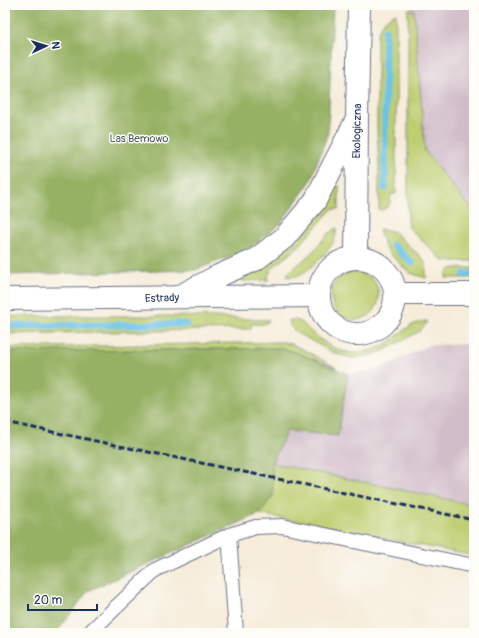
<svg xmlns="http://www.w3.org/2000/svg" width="479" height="638" font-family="Pangolin,sans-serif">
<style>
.industrial{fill:#d1bdc9}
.green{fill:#bece71;stroke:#6c7e68}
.forest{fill:#96b163;stroke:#587060}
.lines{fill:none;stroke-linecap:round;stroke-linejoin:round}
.stream{stroke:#6bc2e8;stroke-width:7}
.service-casing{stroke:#687189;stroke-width:16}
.tertiary-casing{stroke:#687189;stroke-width:24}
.secondary-casing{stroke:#687189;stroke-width:24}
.service{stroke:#fff;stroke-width:14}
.tertiary{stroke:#fff;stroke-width:22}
.secondary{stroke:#fff;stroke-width:22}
.rail{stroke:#1b2f5e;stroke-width:3;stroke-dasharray:6 3;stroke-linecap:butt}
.labels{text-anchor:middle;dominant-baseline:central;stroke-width:3;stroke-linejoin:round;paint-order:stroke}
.street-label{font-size:11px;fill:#1b2f5e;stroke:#fdfcf7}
.park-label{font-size:11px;fill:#4c5f64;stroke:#fdfcf7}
</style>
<rect width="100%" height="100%" fill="#fdfcf7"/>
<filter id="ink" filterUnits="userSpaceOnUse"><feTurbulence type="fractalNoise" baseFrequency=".025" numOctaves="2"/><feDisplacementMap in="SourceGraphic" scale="8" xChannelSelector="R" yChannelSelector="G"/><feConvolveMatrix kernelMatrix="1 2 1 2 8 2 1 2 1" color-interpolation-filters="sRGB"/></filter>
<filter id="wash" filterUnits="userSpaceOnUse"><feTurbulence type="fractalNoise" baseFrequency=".012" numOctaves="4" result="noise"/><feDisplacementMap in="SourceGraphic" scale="16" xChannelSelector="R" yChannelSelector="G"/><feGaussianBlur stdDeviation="0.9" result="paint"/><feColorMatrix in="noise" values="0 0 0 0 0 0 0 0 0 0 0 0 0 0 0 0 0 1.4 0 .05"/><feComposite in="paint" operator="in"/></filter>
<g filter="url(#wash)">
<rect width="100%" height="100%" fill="#f6ecd9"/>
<g class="industrial">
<path d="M409,5H474V258L410,226Z"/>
<path d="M474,344V505L272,463L287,430L338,436L348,374L379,369L429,345Z"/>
</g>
<g class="green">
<path d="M408,10H414L425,151L450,183L474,212V261H443L409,228L408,219Z"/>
<path d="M396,13V194H391C390,204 390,209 379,210V164L377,132V36C380,24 385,18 396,13Z"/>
<path d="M337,185L339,186V209H334L331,210L298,247L272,268L268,276V280L244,281L242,280V276C257,267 274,258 288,247C309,233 323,207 334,186Z"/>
<path d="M337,228C336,231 336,235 335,238C332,249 313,267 303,273C298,276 292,277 287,277L288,273C298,265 307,257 316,248C323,241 328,231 337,228Z"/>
<path d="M379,229L393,231L421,257L425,262L426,268V278L410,273L402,266L388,252L384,245Z"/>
<path d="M455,268H474V278H446C446,271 449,269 455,268Z"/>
<circle cx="355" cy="296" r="24"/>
<path d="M5,316H182L212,317L269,320C266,326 257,324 251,324V329L5,334Z"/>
<path d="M289,320C293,320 297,320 301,322C304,324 307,328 310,331C321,340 333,350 347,352C364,355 379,349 393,339C405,330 410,323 427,321L426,324L420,331L381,352L373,355L353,358L336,354L297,333L290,326Z"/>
<path d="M283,342C302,346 318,359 336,367V368L303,355L283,348L5,352V348Z"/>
<path d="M272,463L474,505V556L259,514L273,496Z"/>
</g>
<g class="forest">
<path d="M5,5H333L328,133L310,182L280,224L246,251L195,270L5,275Z"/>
<path d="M283,348L303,355L348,374L338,436L287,431L272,463L273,496L259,514L88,591L56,633H5V352Z"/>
</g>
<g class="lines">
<g class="stream">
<path d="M385,188V30"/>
<path d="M393,245L412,263"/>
<path d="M464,274H474"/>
<path d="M5,326L186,324"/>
</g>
</g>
</g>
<g filter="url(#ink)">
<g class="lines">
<g class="service-casing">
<g id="service">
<path d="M229,535L236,633"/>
<path d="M89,633L155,570L229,535L256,527L282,526L474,566"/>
</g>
</g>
<g class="tertiary-casing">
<g id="tertiary">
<path d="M356,258L357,119L359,5"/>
<path d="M178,297L218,276L255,260L284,238L315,201L357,119"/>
</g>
</g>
<g class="secondary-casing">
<g id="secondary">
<circle cx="357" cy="296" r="38"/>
<path d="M395,294H474"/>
<path d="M5,299L318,296"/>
</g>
</g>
<use href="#service" class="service"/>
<use href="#tertiary" class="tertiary"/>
<use href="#secondary" class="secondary"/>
<path class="rail" d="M5,422L474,520"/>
</g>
</g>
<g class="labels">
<g class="street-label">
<text transform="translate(357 131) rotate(-89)">Ekologiczna</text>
<text transform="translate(162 298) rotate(-2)">Estrady</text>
</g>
<g class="park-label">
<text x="139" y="138">Las Bemowo</text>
</g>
</g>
<rect width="479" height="638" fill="none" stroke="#fdfcf7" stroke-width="20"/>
<g transform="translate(46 46) rotate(86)" stroke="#fdfcf7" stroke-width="3" paint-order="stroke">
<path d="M0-3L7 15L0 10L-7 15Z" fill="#1b2f5e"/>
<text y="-6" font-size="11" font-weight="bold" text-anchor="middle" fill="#1b2f5e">N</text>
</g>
<path d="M28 604v6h69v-6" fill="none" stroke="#1b2f5e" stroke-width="2"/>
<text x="34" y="604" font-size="12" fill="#1b2f5e" stroke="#fdfcf7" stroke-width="3" paint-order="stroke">20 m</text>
</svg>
